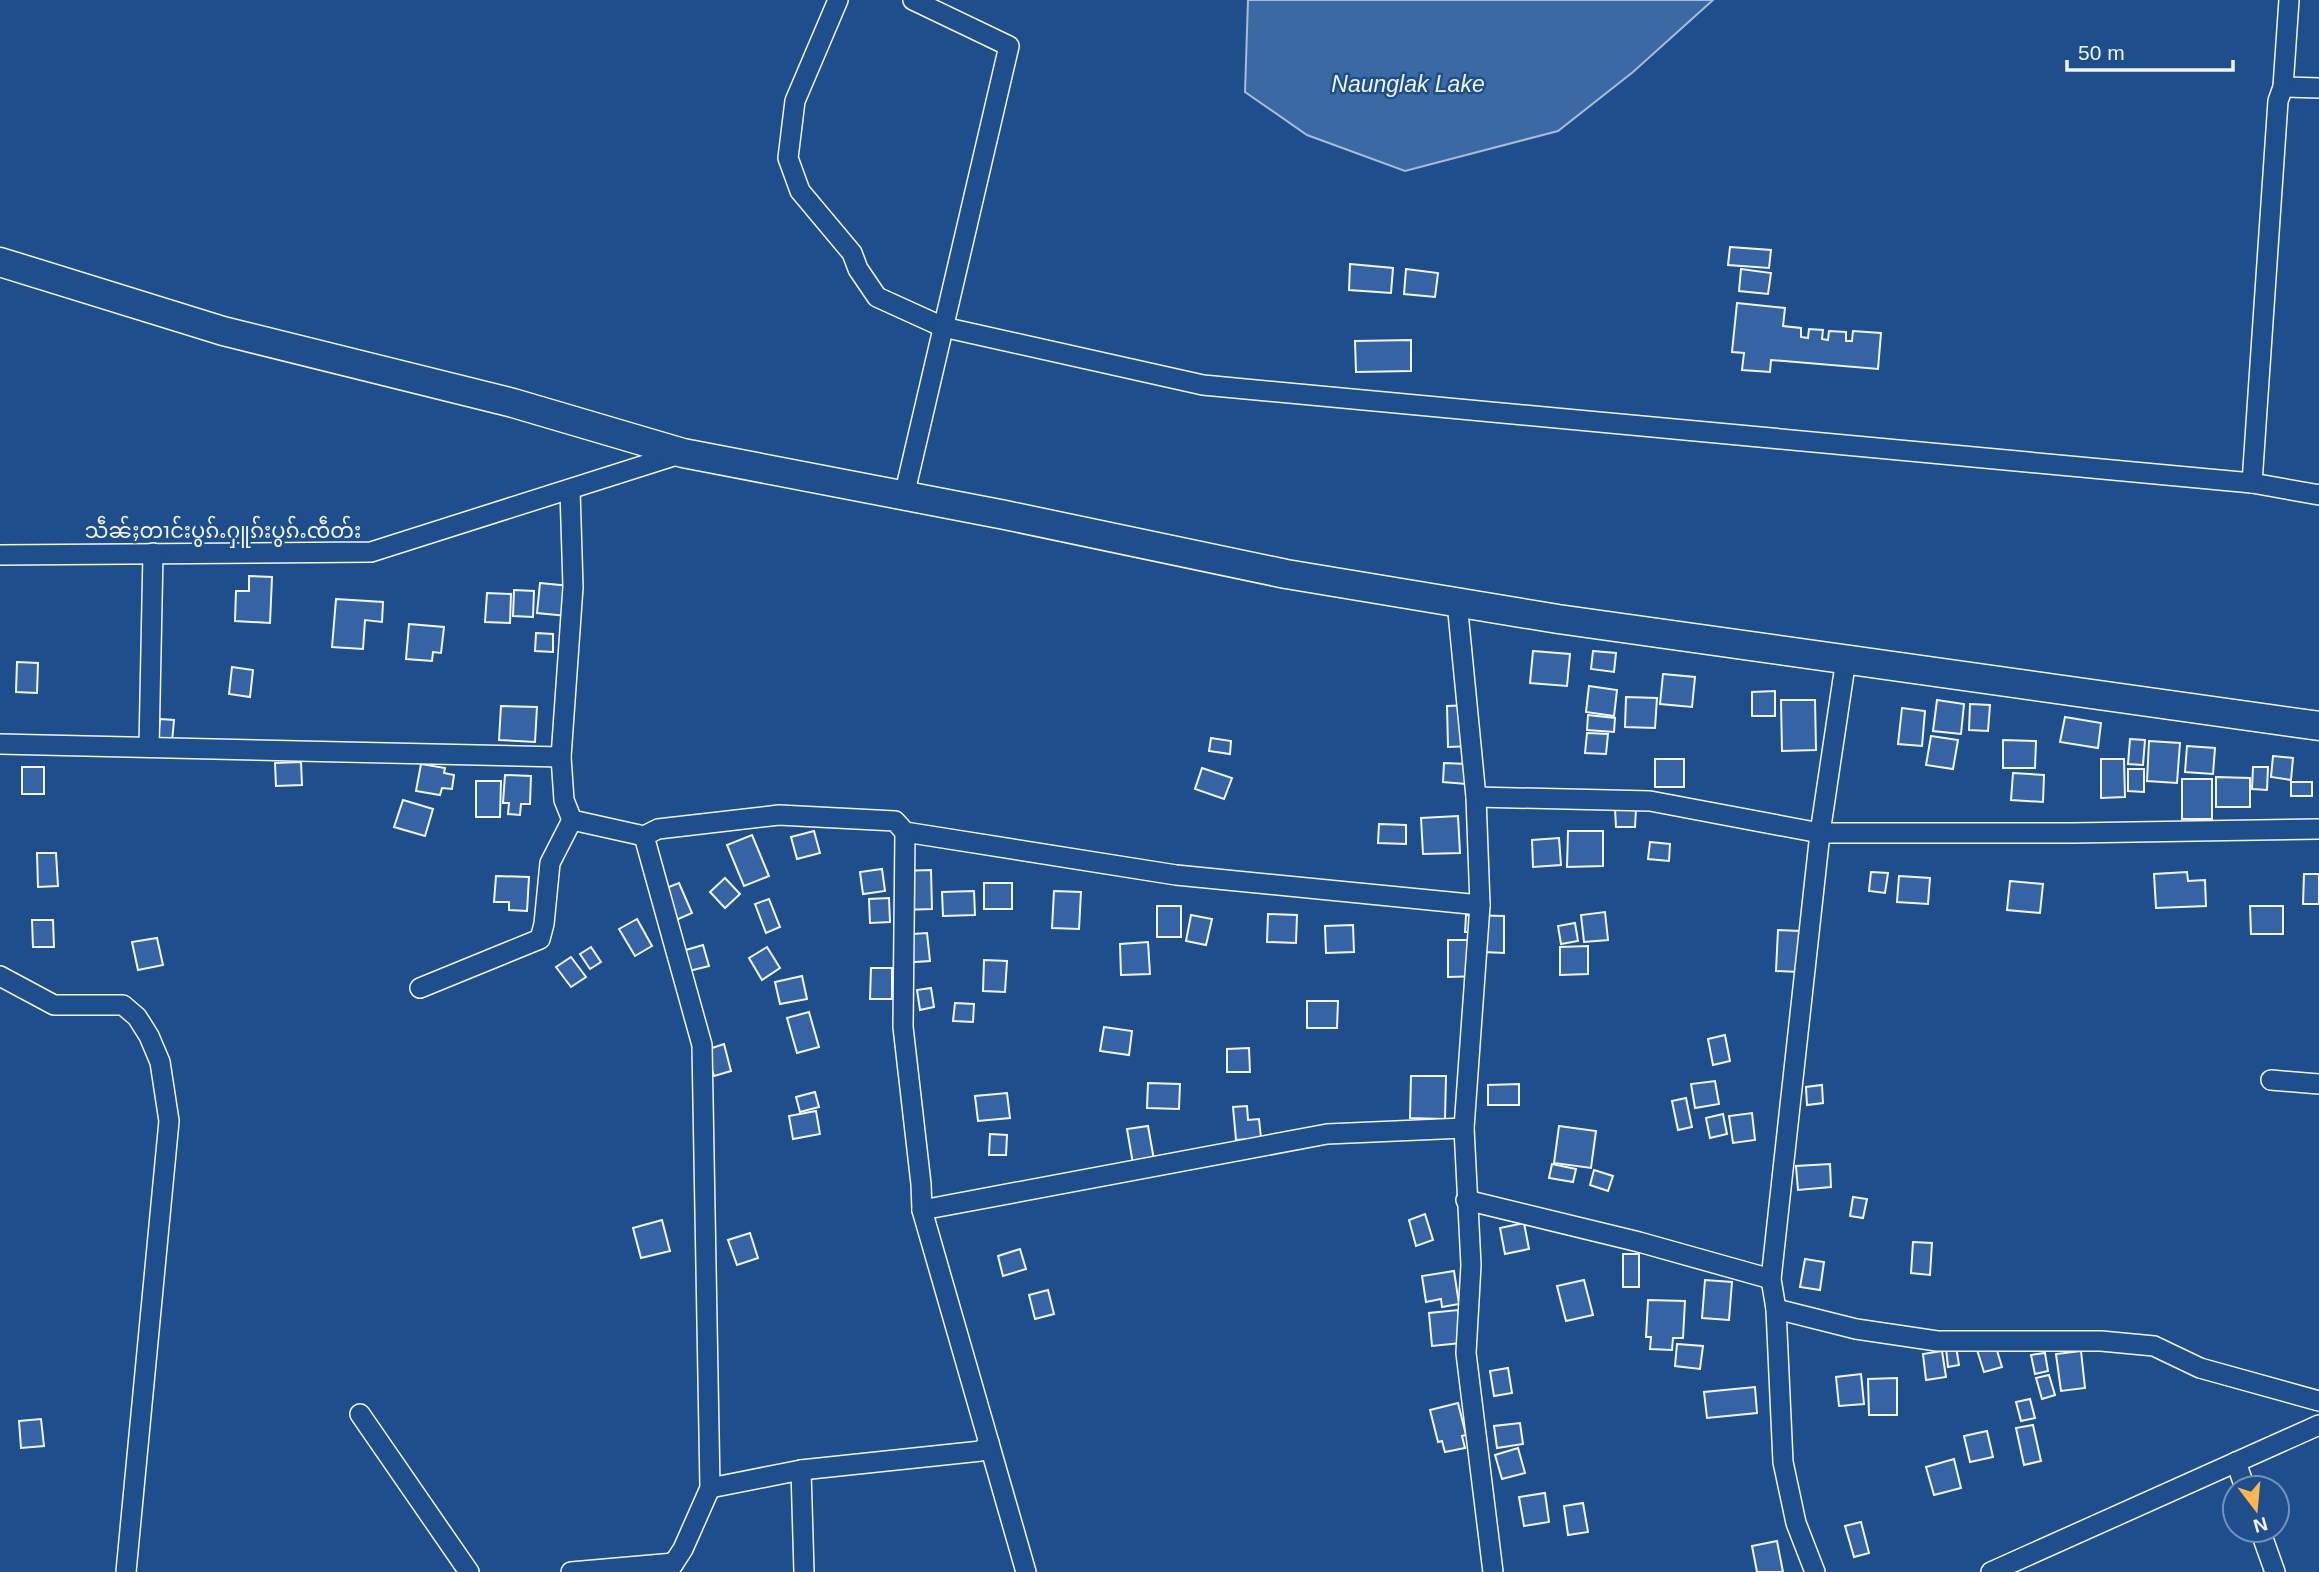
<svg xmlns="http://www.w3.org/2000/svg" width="2319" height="1572" font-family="Helvetica,'Noto Sans Myanmar',sans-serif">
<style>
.water{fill:#3b69a3;stroke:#a8bbd7;stroke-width:2}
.building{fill:#3563a3;stroke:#f2f6ff;stroke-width:2}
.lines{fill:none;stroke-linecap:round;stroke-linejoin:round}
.street-casing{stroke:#f2f6ff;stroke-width:22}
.secondary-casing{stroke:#f2f6ff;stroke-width:31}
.street{stroke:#1f4e8c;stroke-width:19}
.secondary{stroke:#1f4e8c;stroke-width:28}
.labels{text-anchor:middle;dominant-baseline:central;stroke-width:5;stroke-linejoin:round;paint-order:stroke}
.street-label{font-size:21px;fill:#f2f6ff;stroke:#1f4e8c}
.water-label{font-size:23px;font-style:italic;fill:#f2f6ff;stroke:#1f4e8c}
</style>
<rect width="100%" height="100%" fill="#1f4e8c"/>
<path class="water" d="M1248,0H1713L1633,72L1558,131L1405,171L1307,135L1245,92Z"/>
<g class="building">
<path d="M1730,247L1771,250L1769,268L1728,265Z"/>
<path d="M1350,264L1393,268L1391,293L1349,290Z"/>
<path d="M1406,269L1438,273L1435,297L1404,294Z"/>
<path d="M1741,269L1771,273L1768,294L1739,291Z"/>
<path d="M1737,303L1785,308L1783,326L1801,328V337L1808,338L1809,329L1823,330L1822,339L1828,340L1829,331L1846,332V341H1852L1853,331L1881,333L1878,369L1771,360L1770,372L1742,370L1744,353L1732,352Z"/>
<path d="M1411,340V371L1356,372L1355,341Z"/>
<path d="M249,576L272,577L270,623L235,621L236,591H249Z"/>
<path d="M540,583L570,586L567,616L537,613Z"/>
<path d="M514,590L534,591L533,617L513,616Z"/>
<path d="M487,593L511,594L510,623L485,622Z"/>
<path d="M336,599L383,602L382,622L365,620L363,649L332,647Z"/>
<path d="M409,624L444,627L441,653L433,652L432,661L406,659Z"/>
<path d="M536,633L553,634V652L535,651Z"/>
<path d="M1533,651L1570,654L1567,686L1530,683Z"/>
<path d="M1593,651L1616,653L1614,672L1591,669Z"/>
<path d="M17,662L38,663L37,693L16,692Z"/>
<path d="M232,667L253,670L250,697L229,694Z"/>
<path d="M1663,674L1695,677L1692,707L1660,704Z"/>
<path d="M1589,686L1617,690L1614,716L1586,712Z"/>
<path d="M1775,691V716H1752V692Z"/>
<path d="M1626,697L1657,698L1655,728L1625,727Z"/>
<path d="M1781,700H1815L1816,750L1782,751Z"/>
<path d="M1937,700L1964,704L1961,734L1933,731Z"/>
<path d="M1970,704L1990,705L1988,731L1969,730Z"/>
<path d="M1472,705L1473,746L1448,747L1447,706Z"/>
<path d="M501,706L537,707L535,742L499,740Z"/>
<path d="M1902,708L1925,711L1922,746L1898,744Z"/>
<path d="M1588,715L1615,718L1614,732L1587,730Z"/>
<path d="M2065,717L2101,723L2098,748L2060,742Z"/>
<path d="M160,719L174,720L172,742L158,741Z"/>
<path d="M1587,733L1608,734L1606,754L1585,753Z"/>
<path d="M1931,736L1958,740L1953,769L1926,765Z"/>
<path d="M1211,738L1231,741L1230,754L1209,751Z"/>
<path d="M2130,739L2145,740L2143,765L2128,764Z"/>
<path d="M2003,740L2036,741L2035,768H2003Z"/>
<path d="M2149,741L2180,743L2177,783L2147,781Z"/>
<path d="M2187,746L2215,748L2213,774L2185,772Z"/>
<path d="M2273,756L2293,758L2291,780L2271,777Z"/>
<rect x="1655" y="759" width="29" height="28"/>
<path d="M2101,759H2124L2125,797L2101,798Z"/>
<path d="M301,762L302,785L276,786L275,763Z"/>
<path d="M1444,763L1468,764L1466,784L1443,782Z"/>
<path d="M421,764L445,768L444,773L454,775L452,789L442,788L440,795L416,791Z"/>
<rect x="22" y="767" width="22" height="27"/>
<path d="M2253,767H2268L2267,790L2252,789Z"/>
<path d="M1202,768L1232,778L1224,799L1195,789Z"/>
<path d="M2128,769H2144V792L2128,791Z"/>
<path d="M2013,773L2044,775L2043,802L2011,800Z"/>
<path d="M505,775L531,776L530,804H521L520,815L508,814L509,803H503Z"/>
<path d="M2216,777L2250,778V807H2216Z"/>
<rect x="2182" y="779" width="30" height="40"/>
<path d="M476,781H501L500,817H476Z"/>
<rect x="2291" y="782" width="21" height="14"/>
<path d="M403,800L433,809L425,836L394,827Z"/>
<path d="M1615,809H1636L1635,827H1616Z"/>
<path d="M1458,816L1460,853L1423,854L1421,818Z"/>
<path d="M1379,824L1406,825V844L1378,843Z"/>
<path d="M814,831L820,853L797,859L791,837Z"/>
<path d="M1568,831H1603V866L1567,867Z"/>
<path d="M752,835L769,876L744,886L727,845Z"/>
<path d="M1559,838L1561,865L1533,867L1532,840Z"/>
<path d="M1650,842L1670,844L1669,861L1648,859Z"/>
<path d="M37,853H56L58,886L38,887Z"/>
<path d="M882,869L885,891L863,894L860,872Z"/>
<path d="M931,870L932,909L901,910L900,871Z"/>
<path d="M1871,872L1888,873L1885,893L1869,891Z"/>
<path d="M2187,872L2188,881L2205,880L2206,906L2156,908L2154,874Z"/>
<path d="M2304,874H2319V904H2303Z"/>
<path d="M496,876L529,877L527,911L509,910V902H494Z"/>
<path d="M1899,876L1930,878L1928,904L1897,902Z"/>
<path d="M725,878L740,894L725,908L710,892Z"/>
<path d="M2010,881L2043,884L2040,913L2007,910Z"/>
<path d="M679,883L692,913L674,921L661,890Z"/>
<rect x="984" y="883" width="28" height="26"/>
<path d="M974,891L975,915L943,916L942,892Z"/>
<path d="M1054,891L1081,892L1079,929L1052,928Z"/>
<path d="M889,898L890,922L870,923L869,899Z"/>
<path d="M769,899L780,927L766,933L755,904Z"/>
<rect x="1157" y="906" width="24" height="31"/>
<path d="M2250,906H2283V934H2251Z"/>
<path d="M1605,912L1608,940L1584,942L1581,915Z"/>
<path d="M1268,914L1297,915L1296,943L1267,942Z"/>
<path d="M1191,915L1212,919L1206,945L1186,941Z"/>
<path d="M1466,915L1504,916V953L1484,952V932H1465Z"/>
<path d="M637,919L652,946L635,956L619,929Z"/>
<path d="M32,920H53L54,947H33Z"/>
<path d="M1575,923L1578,941L1561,944L1558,926Z"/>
<path d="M1353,925L1354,952L1326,953L1325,926Z"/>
<path d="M1778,930L1800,931L1798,972L1776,971Z"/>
<path d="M927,933L930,961L900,963L898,935Z"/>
<path d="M157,938L163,965L138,970L132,942Z"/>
<path d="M1448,940H1482L1483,976L1448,977Z"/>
<path d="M1148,942L1150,974L1121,975L1120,944Z"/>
<path d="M703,945L709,966L685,972L679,952Z"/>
<path d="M1588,946V974L1560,975V947Z"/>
<path d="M591,947L601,962L590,969L580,954Z"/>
<path d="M767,947L780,968L762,980L749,958Z"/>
<path d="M571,957L586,977L571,987L556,967Z"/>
<path d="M984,960L1007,961L1005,992L983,991Z"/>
<path d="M871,968H892V999H870Z"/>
<path d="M802,976L807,999L780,1004L775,982Z"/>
<path d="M931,988L934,1007L920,1010L917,990Z"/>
<path d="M1307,1001H1338L1337,1028H1307Z"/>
<path d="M955,1003L974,1004L973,1022L953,1021Z"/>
<path d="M809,1012L819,1047L797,1053L787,1018Z"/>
<path d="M1104,1027L1132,1031L1129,1055L1100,1051Z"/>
<path d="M1725,1035L1730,1061L1713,1065L1708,1039Z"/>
<path d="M724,1044L731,1071L714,1076L706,1050Z"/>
<path d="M1249,1048L1250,1072H1227V1049Z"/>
<path d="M1411,1076H1446L1445,1119L1410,1118Z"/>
<path d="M1715,1081L1719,1104L1695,1108L1691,1084Z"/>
<path d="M1148,1083L1180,1084L1179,1109L1147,1108Z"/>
<path d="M1519,1084V1105H1488V1085Z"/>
<path d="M1822,1085L1823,1103L1807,1105L1806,1087Z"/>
<path d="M815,1092L819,1107L800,1112L796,1097Z"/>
<path d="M1007,1093L1010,1118L978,1121L975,1096Z"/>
<path d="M1686,1098L1692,1127L1678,1130L1672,1101Z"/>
<path d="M1247,1106L1248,1120L1259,1119L1261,1138L1236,1140L1233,1107Z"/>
<path d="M816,1111L820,1134L793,1139L789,1116Z"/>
<path d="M1752,1113L1755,1140L1733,1143L1729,1116Z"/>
<path d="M1723,1114L1727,1134L1710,1138L1706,1118Z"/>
<path d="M1148,1126L1154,1160L1133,1164L1127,1129Z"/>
<path d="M1559,1126L1596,1131L1591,1168L1554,1163Z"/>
<path d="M990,1134L1007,1135L1006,1155H989Z"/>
<path d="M1552,1164L1576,1169L1573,1182L1549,1178Z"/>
<path d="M1830,1164L1831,1187L1798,1190L1796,1166Z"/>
<path d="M1594,1170L1613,1176L1608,1191L1590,1185Z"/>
<path d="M1853,1197L1867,1199L1863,1218L1850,1216Z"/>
<path d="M1425,1214L1433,1240L1416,1246L1409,1220Z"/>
<path d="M662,1220L670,1251L641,1258L633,1228Z"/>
<path d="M1524,1223L1529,1249L1505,1254L1500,1228Z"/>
<path d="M750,1233L758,1258L737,1265L728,1240Z"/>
<path d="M1913,1242L1932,1243L1930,1275L1911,1273Z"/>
<path d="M1020,1249L1026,1269L1003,1276L998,1256Z"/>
<rect x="1623" y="1254" width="16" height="33"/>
<path d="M1805,1259L1824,1262L1820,1290L1800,1287Z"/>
<path d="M1454,1271L1459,1304L1442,1307L1441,1299L1426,1302L1422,1276Z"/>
<path d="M1584,1280L1593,1315L1566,1321L1557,1286Z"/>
<path d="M1705,1280L1732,1282L1729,1320L1702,1318Z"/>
<path d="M1048,1290L1054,1314L1035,1319L1029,1295Z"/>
<path d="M1648,1300L1685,1301L1683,1338H1673L1672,1350L1650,1349L1651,1337H1646Z"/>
<path d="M1458,1310L1461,1343L1432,1346L1429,1313Z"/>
<path d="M1677,1344L1703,1346L1700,1369L1675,1366Z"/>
<path d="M1995,1344L2002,1367L1984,1372L1977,1350Z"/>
<path d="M1956,1346L1959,1365L1948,1367L1946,1348Z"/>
<path d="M1942,1351L1946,1377L1926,1380L1923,1354Z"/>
<path d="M2081,1351L2085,1388L2061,1391L2056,1354Z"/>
<path d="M2045,1353L2048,1371L2035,1374L2031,1355Z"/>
<path d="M1508,1368L1512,1393L1494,1396L1490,1371Z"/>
<path d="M1861,1374L1864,1404L1839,1406L1836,1377Z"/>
<path d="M2049,1375L2055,1395L2042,1399L2036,1378Z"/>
<path d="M1897,1378V1415H1869L1868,1379Z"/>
<path d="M1755,1387L1757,1413L1707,1418L1704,1392Z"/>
<path d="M2030,1399L2035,1418L2021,1421L2016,1402Z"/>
<path d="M1458,1403L1466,1435L1462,1436L1465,1448L1445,1452L1442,1441L1438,1442L1430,1410Z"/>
<path d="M41,1419L44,1446L21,1448L19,1421Z"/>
<path d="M1520,1423L1523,1444L1497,1448L1494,1426Z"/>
<path d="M2033,1425L2041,1461L2024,1465L2016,1428Z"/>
<path d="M1987,1431L1993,1457L1970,1462L1964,1436Z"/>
<path d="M1518,1448L1525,1473L1502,1479L1495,1455Z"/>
<path d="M1954,1459L1961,1488L1934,1495L1926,1467Z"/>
<path d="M1545,1493L1549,1522L1524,1526L1519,1497Z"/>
<path d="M1583,1503L1588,1532L1568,1535L1564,1506Z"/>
<path d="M1861,1522L1869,1553L1854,1557L1845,1526Z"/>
<path d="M1777,1541L1783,1572H1757L1752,1546Z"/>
</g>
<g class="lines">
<g class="street-casing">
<g id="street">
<path d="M838,0L795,101L788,158L800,191L852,253L858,269L877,297L943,327L1203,385L2252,483L2319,495"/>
<path d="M2283,87L2319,88"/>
<path d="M2252,483L2278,101L2283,87L2289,0"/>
<path d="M570,490L573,587L561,757L564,800L572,820L644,836L658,829L779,815L895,821L905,832L1176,875L1480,905"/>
<path d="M904,496L1009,46L913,0"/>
<path d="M0,555L371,552L683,453"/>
<path d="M1457,602L1476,797L1480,905L1464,1128L1471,1265L1466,1353L1493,1572"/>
<path d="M0,744L561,757"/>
<path d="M149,747L153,553"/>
<path d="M1476,797L1650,801L1820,833H2073L2319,829"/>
<path d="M644,836L702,1045L710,1488L683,1549L668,1572"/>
<path d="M0,976L54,1005H123L137,1017L149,1036L160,1062L169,1121L126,1572"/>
<path d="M420,988L540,939L544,924L550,863L572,820"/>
<path d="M2271,1080L2319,1084"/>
<path d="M1466,1200L1639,1242L1771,1279"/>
<path d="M922,1210L1327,1134L1464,1128"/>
<path d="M1776,1309L1856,1329L1937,1341H2101L2154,1346L2200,1368L2319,1401"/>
<path d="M360,1414L469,1572"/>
<path d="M989,1443L1026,1572"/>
<path d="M2236,1462L2245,1488"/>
<path d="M801,1470L804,1572"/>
<path d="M710,1488L801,1470L981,1451L989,1443L922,1210L921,1184L903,1027L905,832"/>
<path d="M2260,1530L2275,1572"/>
<path d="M571,1572L674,1563"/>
<path d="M1815,1572L1796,1523L1783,1462L1776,1309L1771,1279L1820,833L1846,659"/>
<path d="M1991,1572L2319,1425"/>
</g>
</g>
<g class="secondary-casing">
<path id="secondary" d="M0,262L223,331L513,403L683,453L1005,515L1286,574L1558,619L2319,726"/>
</g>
<use href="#street" class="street"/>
<use href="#secondary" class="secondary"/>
</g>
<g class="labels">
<g class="street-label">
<text x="223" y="530">သဵၼ်ႈတၢင်းပွၵ်ႉႁူၵ်းပွၵ်ႉၸဵတ်း</text>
</g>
<g class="water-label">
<text x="1408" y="84">Naunglak Lake</text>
</g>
</g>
<g transform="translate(2256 1509) rotate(164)"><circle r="33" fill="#1f4e8c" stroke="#7391ba" stroke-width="2"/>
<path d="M0-5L12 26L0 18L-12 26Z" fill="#ffb74d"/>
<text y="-10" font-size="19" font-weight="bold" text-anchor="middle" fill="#f2f6ff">N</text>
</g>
<path d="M2067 60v10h166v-10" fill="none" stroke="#f2f6ff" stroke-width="3.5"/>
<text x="2078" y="60" font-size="21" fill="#f2f6ff" stroke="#1f4e8c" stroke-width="5" paint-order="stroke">50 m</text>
</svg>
